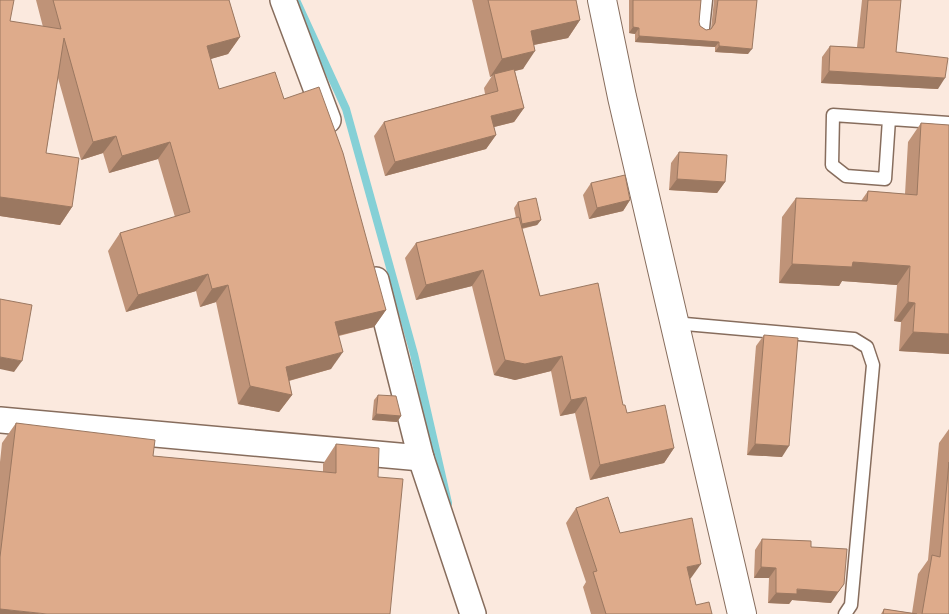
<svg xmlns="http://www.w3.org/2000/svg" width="949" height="614" font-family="'PT Serif',serif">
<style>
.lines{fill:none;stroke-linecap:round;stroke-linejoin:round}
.stream{stroke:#85d0d6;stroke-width:8}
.lane-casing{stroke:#876d5d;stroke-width:15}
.street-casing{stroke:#876d5d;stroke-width:28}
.secondary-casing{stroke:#876d5d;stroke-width:30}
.lane{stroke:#fff;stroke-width:12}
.street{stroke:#fff;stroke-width:25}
.secondary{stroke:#fff;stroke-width:28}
.wall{fill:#bf9378}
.shaded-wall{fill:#9b7861}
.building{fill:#deab8b;stroke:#9b7861}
</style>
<rect width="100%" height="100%" fill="#fbe9de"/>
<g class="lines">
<path class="stream" d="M296,0L346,109L414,354L448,503"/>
<g class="lane-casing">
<g id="lane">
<path d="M703,28L706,0"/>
<path d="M889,119L885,179L846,176L832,165L833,115L949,123"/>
<path d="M674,323L854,339L867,347L873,365L851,605L845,614"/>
</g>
</g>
<g class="street-casing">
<g id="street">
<path d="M283,0L328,120"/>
<path d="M376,280L421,458L473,614"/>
<path d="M0,420L421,458"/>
</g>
</g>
<g class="secondary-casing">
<path id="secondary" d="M602,0L622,97L742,614"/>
</g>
<use href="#lane" class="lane"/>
<use href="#street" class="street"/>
<use href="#secondary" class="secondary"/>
</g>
<g class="wall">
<path d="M0,0L10,21L43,27L36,0H229L240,37L228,54L210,59L219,89L284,99L386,310L374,327L339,336L331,369L289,381L292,395L279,412L238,404L216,302L200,307L196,291L126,312L108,251L120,233L175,217L158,159L109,173L103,153L81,160L58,78L46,153L72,207L60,225L0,216Z"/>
<path d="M472,0H576L580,20L568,38L534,45L523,69L515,71L524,108L514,122L494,127L496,135L486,149L385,176L374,136L384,122L485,94L484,88L492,76L490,77Z"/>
<path d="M629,0H701L699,22L700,26L706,30L711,29L714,0H757L748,54L715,52V47L635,42V34L629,33Z"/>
<path d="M862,0H901L896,52L938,89L821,83L822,57L830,46L857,47Z"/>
<path d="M921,123L949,125V354L899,351L901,322L894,321L897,285L842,281L839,286L779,283L782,217L796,198L861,201L868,191L905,194L908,142Z"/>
<path d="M679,152L725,182L717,193L669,190L671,163Z"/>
<path d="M591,183L630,200L623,211L589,219L583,195Z"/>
<path d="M518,202L541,220L537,225L522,229L540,296L623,405L627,413L674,448L664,463L590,480L575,413L560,416L551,371L515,380L494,375L472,286L416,300L405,258L416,243L516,218L514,208Z"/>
<path d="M764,335L782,457L747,455L756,346Z"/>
<path d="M378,395L401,416L397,422L372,420L374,400Z"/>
<path d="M16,423L153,456L323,472V464L336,444L378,477L0,614V462L2,443Z"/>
<path d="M949,429V614H881L884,609L912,613L918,574L928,560L939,443Z"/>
<path d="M576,508L620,533L691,578L690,579L696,605L712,614H591L583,587L586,582L566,523Z"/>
<path d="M762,539L811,547L831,603L792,600L789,604L768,603L769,578H754L755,550Z"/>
</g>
<g class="shaded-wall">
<path d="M580,20L568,38L518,48L531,31Z"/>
<path d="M633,27L639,28L635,34L629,33Z"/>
<path d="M639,36L719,42L715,47L635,42Z"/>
<path d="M240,37L228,54L194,64L207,46Z"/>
<path d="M719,46L752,49L748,54L715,52Z"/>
<path d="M535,51L523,69L494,76V74L492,76L490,77L502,59Z"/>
<path d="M829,71L945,78L938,89L821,83Z"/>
<path d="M524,108L514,122L482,130L491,116Z"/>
<path d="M496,135L486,149L385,176L395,162Z"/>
<path d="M116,136L103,153L81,160L93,142Z"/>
<path d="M170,142L158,159L109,173L122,156Z"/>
<path d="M677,179L725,182L717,193L669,190Z"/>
<path d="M0,197L72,207L60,225L0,216Z"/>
<path d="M630,200L623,211L589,219L597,208Z"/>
<path d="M541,220L537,225L518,229L522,224Z"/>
<path d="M853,262L910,266L897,285L842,281L839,286L779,283L792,264Z"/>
<path d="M483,270L472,286L416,300L426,285Z"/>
<path d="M208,274L196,291L126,312L138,295Z"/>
<path d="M228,285L216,302L200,307L212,289Z"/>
<path d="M908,302L915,303L901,322L894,321Z"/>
<path d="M386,310L374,327L323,339L335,322Z"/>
<path d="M913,332L949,334V354L899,351Z"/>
<path d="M343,352L331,369L273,385L286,367Z"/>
<path d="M562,356L551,371L515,380L494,375L505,360Z"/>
<path d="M0,357L22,361L14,372L0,369Z"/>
<path d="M250,386L292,395L279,412L238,404Z"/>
<path d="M586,397L575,413L560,416L571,400Z"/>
<path d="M376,414L401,416L397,422L372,420Z"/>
<path d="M755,444L789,446L782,457L747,455Z"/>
<path d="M674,448L664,463L590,480L600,465Z"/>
<path d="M701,564L691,578L677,581L687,567Z"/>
<path d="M761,567L776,568L769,578H754Z"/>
<path d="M844,584L831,603L792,600L789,604L768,603L776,593Z"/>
<path d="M0,609L47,614H0Z"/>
</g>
<g class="building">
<path d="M0,0H14L10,21L61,29L53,0H229L240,37L207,46L219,89L275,72L284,99L319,87L343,153L386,310L335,322L343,352L286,367L292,395L250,386L228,285L212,289L208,274L138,295L120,233L190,212L170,142L122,156L116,136L93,142L64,38L46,153L79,158L72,207L0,197Z"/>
<path d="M488,0H576L580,20L531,31L535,51L502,59Z"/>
<path d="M633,0H701L699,22L700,26L706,30L711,29L715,23L718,0H757L752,49L719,46V42L639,36V28L633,27Z"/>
<path d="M868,0H901L896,52L948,58L945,78L829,71L830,46L864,48Z"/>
<path d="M514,69L524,108L491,116L496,135L395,162L384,122L498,91L494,74Z"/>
<path d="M921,123L949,125V334L913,332L915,303L908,302L910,266L853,262L852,267L792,264L796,198L867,201L868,191L917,195Z"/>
<path d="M679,152L727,155L725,182L677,179Z"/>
<path d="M625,175L630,200L597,208L591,183Z"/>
<path d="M536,198L541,220L522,224L518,202Z"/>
<path d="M519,217L540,296L598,283L623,405H625L627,413L665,405L674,448L600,465L586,397L571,400L562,356L525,364L505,360L483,270L426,285L416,243Z"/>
<path d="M0,299L32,305L22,361L0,357Z"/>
<path d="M764,335L798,338L789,446L755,444Z"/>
<path d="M378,395L396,396L401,416L376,414Z"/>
<path d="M16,423L155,440L153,456L336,473V444L379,448L378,477L403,479L390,614H47L0,609V557Z"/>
<path d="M949,462V614H922L932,555L940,557Z"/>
<path d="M608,497L620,533L692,518L701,564L687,567L696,605L709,602L712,614H606L593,572L597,571L576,508Z"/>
<path d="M762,539L811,541V547L847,549L844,584L838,592L797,589V594L776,593V568L761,567Z"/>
<path d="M884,609L917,614H883Z"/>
</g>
</svg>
